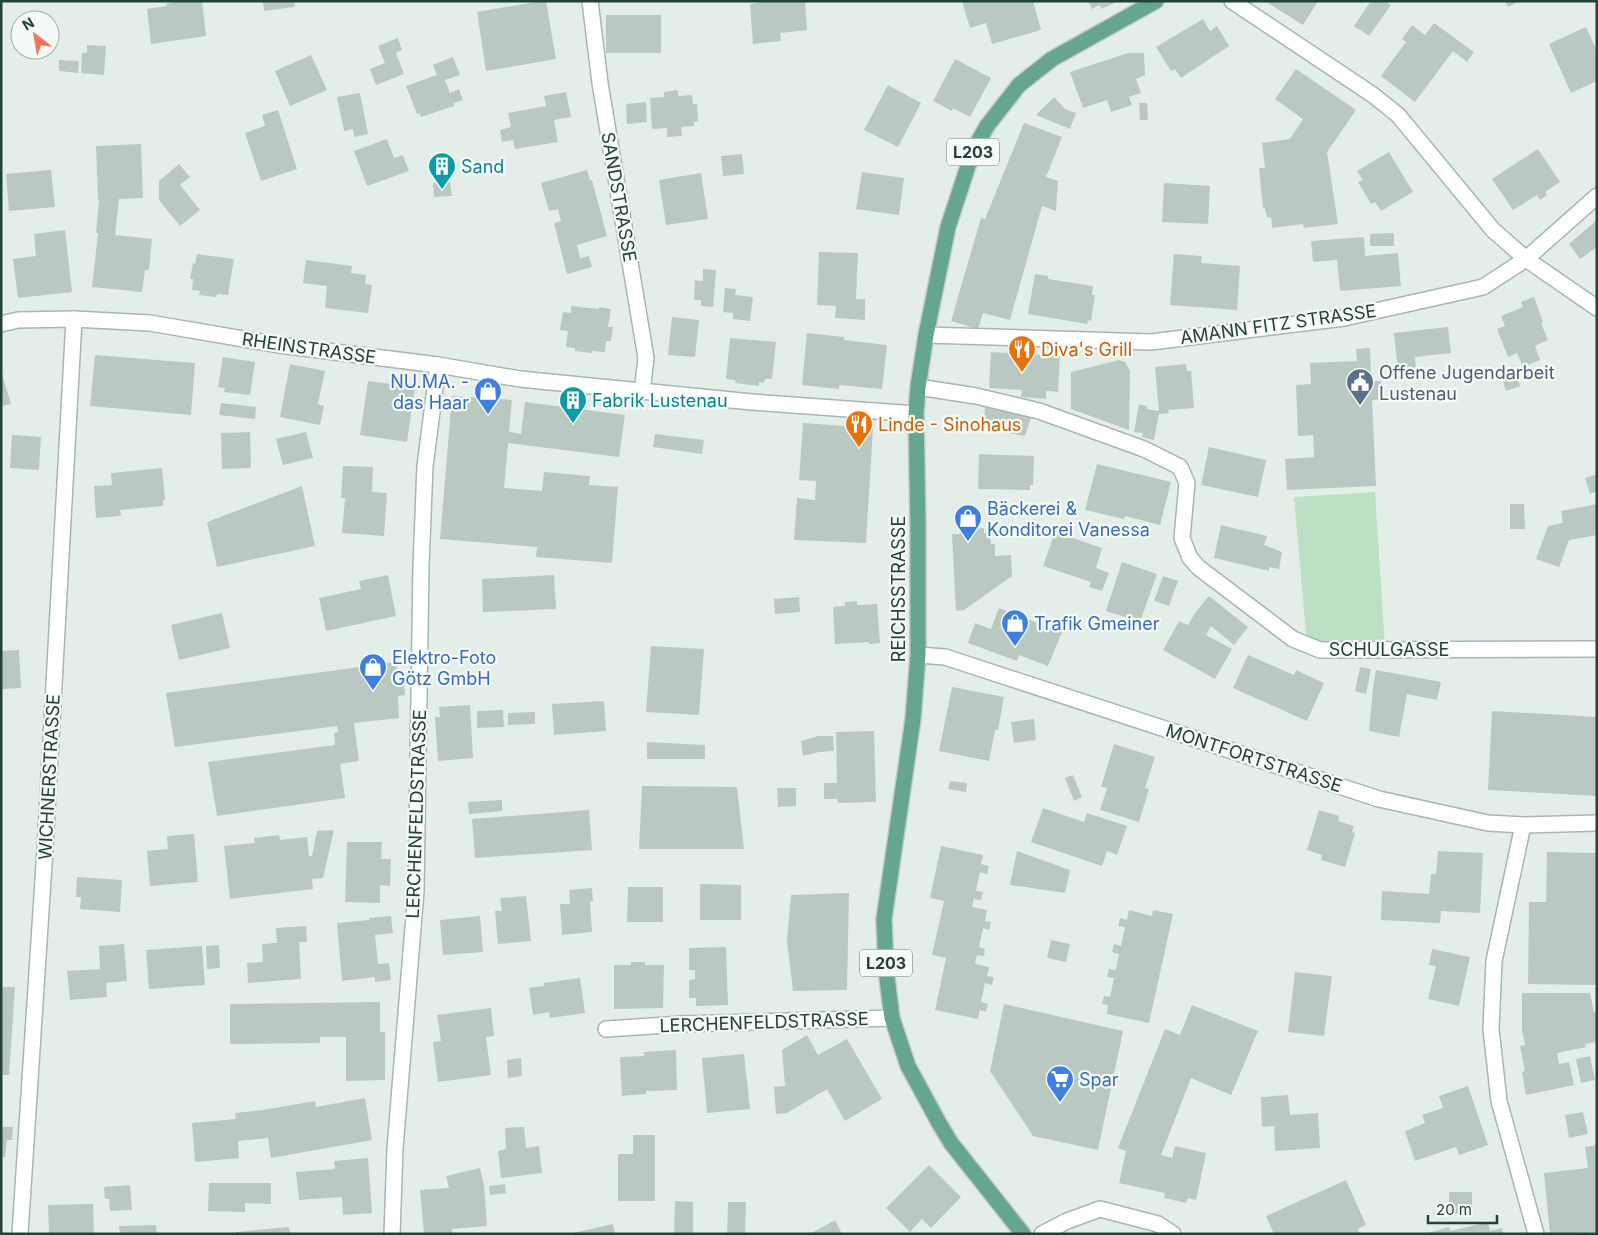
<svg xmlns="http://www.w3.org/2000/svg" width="1598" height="1235" font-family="Inter,sans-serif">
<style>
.green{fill:#bce0c3}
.building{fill:#b9c9c2}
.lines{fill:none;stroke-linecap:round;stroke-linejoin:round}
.minor-casing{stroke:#a6b7b0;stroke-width:18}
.primary-casing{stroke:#c1cac7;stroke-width:18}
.minor{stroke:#fff;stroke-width:15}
.primary{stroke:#66a690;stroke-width:15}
.labels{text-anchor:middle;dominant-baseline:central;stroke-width:4.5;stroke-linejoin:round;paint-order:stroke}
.shield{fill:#f5faf7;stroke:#617970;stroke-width:1}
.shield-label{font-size:16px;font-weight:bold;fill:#224236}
.culture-label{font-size:18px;fill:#0d838f;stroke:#f5faf7;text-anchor:start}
.street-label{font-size:18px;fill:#224236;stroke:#f5faf7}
.food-label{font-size:18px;fill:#c56008;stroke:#f5faf7;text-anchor:start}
.service-label{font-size:18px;fill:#4e5e75;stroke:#f5faf7;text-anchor:start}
.shop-label{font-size:18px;fill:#366cbe;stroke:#f5faf7;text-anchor:start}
</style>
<rect width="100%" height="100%" fill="#e4eee9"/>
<path class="green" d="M1375,492L1385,649L1307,644L1294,497Z"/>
<g class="building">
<path d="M178,1H202L206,36L151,44L147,9L167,6L166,4Z"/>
<path d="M263,1H294L295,7L264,11Z"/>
<path d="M541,1H546L556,59L486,71L477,12Z"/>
<path d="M758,1H805L807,30L780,33L781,41L753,44L750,4L758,3Z"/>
<path d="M962,1H1033L1041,30L992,44L986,23L970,28Z"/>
<path d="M1088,1H1119L1101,9L1100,5L1092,9Z"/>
<path d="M1265,1H1318L1303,25Z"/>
<path d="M1371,1H1385L1391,5L1369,36L1354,26Z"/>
<path d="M1505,1H1519L1508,7Z"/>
<rect x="606" y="15" width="55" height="38"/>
<path d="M1203,19L1210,31L1217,26L1229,46L1181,78L1175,69L1171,71L1156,47Z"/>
<path d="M1434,23L1474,52L1467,62L1453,51L1415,102L1381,76L1406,42L1402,39L1412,25L1425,35Z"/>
<path d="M1586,27L1597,51V81L1571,93L1549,44Z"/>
<path d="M398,38L402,50L396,53L404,74L376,85L370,69L385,63L378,46Z"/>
<path d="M87,45L106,46L104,75L81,73L82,53H87Z"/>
<path d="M1128,53H1144L1145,75L1136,79L1141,93L1129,97L1132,105L1111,112L1107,100L1083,108L1070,72Z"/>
<path d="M311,55L327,90L290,106L275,71Z"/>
<path d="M453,57L460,75L445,80L450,93L459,89L463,100L454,103V106L421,117L420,113L417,114L406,86L437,75L433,65Z"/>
<path d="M955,59L991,78L970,117L953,108L952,111L933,101Z"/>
<path d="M59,60L79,61L78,73L59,71Z"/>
<path d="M1296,69L1356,110L1327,152L1338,224L1304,228L1303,224L1272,228L1271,217L1267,218L1265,208H1263L1259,168H1265L1262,143L1290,139L1303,119L1275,99Z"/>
<path d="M888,85L921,103L898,147L864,130Z"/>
<path d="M678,90V96L692,95L693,104H697L698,121L694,122V126L681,127L682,136L667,137V128L652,129L650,98L664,97V92Z"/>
<path d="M566,92L571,117L554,120L558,142L515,149L513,140L502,142L500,130L511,127L508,113L546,106L544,96Z"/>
<path d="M360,93L368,134L354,137L353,129L344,131L337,97Z"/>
<path d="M1054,97L1065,109L1076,113L1070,129L1036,115Z"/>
<path d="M646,102L647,122L627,124L626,104Z"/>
<path d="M1139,103H1147L1148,120H1140Z"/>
<path d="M278,110L297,169L261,181L245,133L265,126L262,115Z"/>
<path d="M1024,123L1062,137L1046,177L1058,181L1056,211L1042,206L1010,320L983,313L978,329L951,321L981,218L985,219Z"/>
<path d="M387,139L394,158L403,155L409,171L367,186L354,151Z"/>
<path d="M141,144L143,198L119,199L115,235L152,239L149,270H145L142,292L92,287L98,233H96L99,200H98L96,146Z"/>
<path d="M1538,149L1560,182L1545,192L1547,195L1540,200L1537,195L1513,210L1492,179Z"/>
<path d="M1389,152L1413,192L1381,211L1375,202L1371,204L1358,182L1363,180L1357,171Z"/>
<path d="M742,154L744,174L723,176L721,156Z"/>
<path d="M179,164L190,177L180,185L200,210L180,226L159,200V181Z"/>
<path d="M51,170L55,207L9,211L6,174Z"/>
<path d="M587,170L590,180H592L607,236L577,245L580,258L589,256L592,267L567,274L554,223L561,221L558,209L549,211L541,183Z"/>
<path d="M862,172L904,178L899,215L856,209Z"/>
<path d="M701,173L708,219L666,225L659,180Z"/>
<path d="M450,182L452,196L434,197L433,183Z"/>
<path d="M1164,183L1210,186L1208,224L1162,222Z"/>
<path d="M1597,220V247L1580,259L1569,244Z"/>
<path d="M65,230L72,292L18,298L13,259L36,256L34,234Z"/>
<path d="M1394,233V246H1370V234Z"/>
<path d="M1364,237L1365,256L1398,253L1401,286L1340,291L1337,260L1313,262L1311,241Z"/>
<path d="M819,252L858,253L856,299H865V320L835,318L836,306L817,305Z"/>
<path d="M197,254L234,259L228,295L217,294L216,297L199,295L200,291L192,290L193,279H190L193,263L195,264Z"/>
<path d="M1174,254L1202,256L1201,263L1240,266L1237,310L1170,305Z"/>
<path d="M306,260L352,266L351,273L366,275L365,284L372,285L368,313L325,308L327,286L303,283Z"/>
<path d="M703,269L716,270L713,307L701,306V300H694L695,280L703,281Z"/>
<path d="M1035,274L1048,276V279L1093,286L1092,295H1095L1091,321L1088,320L1087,324L1028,314Z"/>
<path d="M725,288L736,289L735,295L753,297L750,321L733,319V313L723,312Z"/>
<path d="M1534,297L1543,322L1541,323L1548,340L1535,346L1540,360L1523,367L1517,353L1508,357L1497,329L1505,326L1501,316L1523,307L1521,302Z"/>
<path d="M571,306L599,309V307L611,309L608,327H613L611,341H606L605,352L592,351V353L575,351V348L566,347L568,331L560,330L563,312L571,313Z"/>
<path d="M672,317L699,320L695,357L668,355Z"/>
<path d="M1448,327L1451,353L1415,357L1416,368L1398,370L1394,333Z"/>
<path d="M807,333L844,337V340L887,345L882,389L839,385V389L802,385Z"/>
<path d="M730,338L776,342L772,379H765L764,383L759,382V386L735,383L736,380L726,379Z"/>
<path d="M1370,348L1371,381H1381L1382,400H1372L1376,486L1287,490L1285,459L1314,457L1313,435L1298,436L1296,385L1311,384L1310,363L1357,361L1356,349Z"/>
<path d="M991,352L1060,356L1058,392L1046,391V399L1021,397L1022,390L989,388Z"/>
<path d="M95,355L195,363L191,415L90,406Z"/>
<path d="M223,357L255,362L250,395L224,392L225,388L218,387Z"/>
<path d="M1119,360L1125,362L1130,371L1129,430L1071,409V372Z"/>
<path d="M290,364L325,371L318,404L324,406L320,425L280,417Z"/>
<path d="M1186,364L1187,371H1191L1194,408L1168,410L1169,413L1159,414L1154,440L1142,437L1143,433L1134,432L1139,404L1147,406V409L1159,411L1155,367Z"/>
<path d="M1513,366L1520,386L1506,391L1500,371Z"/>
<path d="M1,371L11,404L1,406Z"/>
<path d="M368,381L415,387L407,442L360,435Z"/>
<path d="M452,396L512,400L509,432L521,434L525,402L625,415L619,457L508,443L504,488L542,491L544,472L590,476L589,485L618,487L612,563L536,557L537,547L440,539Z"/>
<path d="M221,403L256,407L255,419L219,415Z"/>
<path d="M985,404L1031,417L1025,436L984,429Z"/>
<path d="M803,423L873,428L866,543L794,540L797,498L815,500L816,481L799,480Z"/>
<path d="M250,432L251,468L222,469L221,433Z"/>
<path d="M306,432L313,458L283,465L276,439Z"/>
<path d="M655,434L704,440L702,454L653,447Z"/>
<path d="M12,435L41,437L39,470L10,468Z"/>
<path d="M1209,447L1266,460L1258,497L1201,485Z"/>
<path d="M979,454L1034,456L1033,485H1030V490L978,489Z"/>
<path d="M1097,464L1171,482L1160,525L1125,516L1124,519L1085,510Z"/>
<path d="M343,466L373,467L372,492L387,493L384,536L342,533L345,498H341Z"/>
<path d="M162,468L165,500H163V506L120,510L121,516L96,518L94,486L112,485L111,473Z"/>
<path d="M1597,474V491L1590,494L1585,478Z"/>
<path d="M302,486L315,546L217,567L207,522Z"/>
<path d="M1510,504H1524L1525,529H1510Z"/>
<path d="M1597,504V535L1569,540L1559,567L1536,559L1548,526L1563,523L1561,511Z"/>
<path d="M1221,525L1267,536L1264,545L1282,552L1279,569L1269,567V571L1214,558Z"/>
<path d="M984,528V533H990L991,544H995V556L1011,555L1012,576L964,610L956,611L952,534H960L959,529Z"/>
<path d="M1055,532L1102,548L1096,568L1109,573L1102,591L1089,587L1091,582L1043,566Z"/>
<path d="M1122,562L1157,574L1140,622L1106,611Z"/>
<path d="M388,575L396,616L326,631L319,598L361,589L359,581Z"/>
<path d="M554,575L556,609L483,612L482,579Z"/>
<path d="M1163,576L1178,581L1169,606L1154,601Z"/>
<path d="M1209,596L1248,627L1234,645L1211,626L1206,635L1232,649L1215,679L1163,650L1179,621L1188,625L1195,613Z"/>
<path d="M799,597L800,612L775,614L774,599Z"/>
<path d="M857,601V605L877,604L880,643L869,644V642L835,644L833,607L845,606V602Z"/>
<path d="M999,608L1062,632L1048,666L1019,655L1017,661L968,643L975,623L991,629Z"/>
<path d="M222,613L230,648L179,660L171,625Z"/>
<path d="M651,646L704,649L699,715L646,712Z"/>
<path d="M19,650L21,688L1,689V651Z"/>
<path d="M1248,655L1294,675L1296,670L1324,683L1307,721L1233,688Z"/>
<path d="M397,662L398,684H404L405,695L398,696L399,718L354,723L359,761L340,764L345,798L217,816L208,762L335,745L334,733L338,732L337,726L175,747L166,693Z"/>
<path d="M1360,667L1371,669L1366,694L1355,691Z"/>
<path d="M1376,670L1441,682L1437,700L1407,694L1399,737L1369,731L1373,688Z"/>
<path d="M952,687L1004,697L998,730H995L989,761L939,751Z"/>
<path d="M604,701L606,731L554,735L552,704Z"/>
<path d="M470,705L473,758L438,761L435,717H440L439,707Z"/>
<path d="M503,710L504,727L477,728V711Z"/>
<path d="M1492,711L1597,717V796L1488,790Z"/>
<path d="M535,712V724L508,725V713Z"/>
<path d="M1034,719L1036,740L1014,743L1011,722Z"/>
<path d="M874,731L876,802L838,803L837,799H824V783H837L836,732Z"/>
<path d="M818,736H833L834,751L819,752L803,756L801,741Z"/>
<path d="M647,742L705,745V759H647Z"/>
<path d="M1114,744L1155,757L1145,788L1149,789L1139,822L1100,810L1107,788L1101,787Z"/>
<path d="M1073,775L1082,797L1074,801L1065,778Z"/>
<path d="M950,781L967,783L966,792L948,789Z"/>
<path d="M642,786L737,787L744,849H639Z"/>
<path d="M777,788H796V806L778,807Z"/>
<path d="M502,800V811L469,814L468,802Z"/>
<path d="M1043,808L1084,822L1087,813L1127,826L1117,855L1107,851L1102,866L1031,842Z"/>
<path d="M589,810L592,850L475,858L472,819Z"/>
<path d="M1319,810L1339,816L1338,821L1354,826L1352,832L1355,833L1345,867L1321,860L1322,855L1307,850Z"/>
<path d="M334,830L323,878L312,879L313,889L230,899L224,846L255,843L254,838L279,835L280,840L307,837L309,856H312L317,831Z"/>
<path d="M194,834L198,882L150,886L147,851L168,849L167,836Z"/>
<path d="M347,842H382L381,859H391L390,886L380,885V903L345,902Z"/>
<path d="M941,846L983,855L981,864L989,866L987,874L980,872L976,891L983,892L981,900L974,899L972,907L987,910L985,921L991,922L989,930L983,928L979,947L985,949L984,956L977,955L975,964L989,967L987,976L994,977L992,985L985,983L981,1002L988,1004L986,1012L980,1010L978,1019L935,1010L946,958L932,955L944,901L930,898Z"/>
<path d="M1017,851L1070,870L1065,893L1010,885Z"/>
<path d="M1438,851L1483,853L1480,913L1441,911L1440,923L1381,920L1382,891L1429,894L1431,874H1436Z"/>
<path d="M1547,852L1597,853V985L1528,984L1529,902H1546Z"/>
<path d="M77,877L122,880L120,912L80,909L81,897H76Z"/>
<path d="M700,884L741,885V920H700Z"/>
<path d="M628,887H663V922H627Z"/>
<path d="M592,888L593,901L590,902L592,932L562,935L560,904H570L569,890Z"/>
<path d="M849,893L847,990L793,991L787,941L791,895Z"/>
<path d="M526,896L531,941L498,944L495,911H502L500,898Z"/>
<path d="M1129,910L1152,916L1153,910L1173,914L1149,1023L1107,1014L1108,1005L1102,1004L1104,996L1110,997L1114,978L1107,977L1109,969L1116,970L1119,954L1112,952L1114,944L1121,946L1125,927L1118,926L1120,918L1127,920Z"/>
<path d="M391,916L393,933L375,935L378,964L389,963L391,980L375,982V977L342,981L337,923L369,920V918Z"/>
<path d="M480,916L483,952L443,955L440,920Z"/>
<path d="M306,926L307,942H299L301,979L248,983L247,963L263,962L262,944L277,943L276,928Z"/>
<path d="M1051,940L1070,944L1066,962L1047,958Z"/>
<path d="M124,944L127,981L106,983L107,997L70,1000L67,971L100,969L99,946Z"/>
<path d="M219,945L220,968L207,969L206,946Z"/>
<path d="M202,946L205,985L149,989L146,950Z"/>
<path d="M726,947L728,1005L696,1006V998H689V980L695,979V970H689V948Z"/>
<path d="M1432,949L1470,957L1459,1006L1428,999L1436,966L1429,965Z"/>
<path d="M631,962H645V965H664L663,1008L614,1009V965H631Z"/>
<path d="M1295,972L1332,976L1324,1036L1288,1032Z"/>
<path d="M580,978L585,1013L550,1018L549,1012L533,1015L529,988L544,986V983Z"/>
<path d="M1,987H15L9,1075H1Z"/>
<path d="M1522,993H1590L1594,1012H1597V1042L1585,1044L1586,1047L1557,1053L1559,1064L1569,1062L1574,1085L1526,1095L1522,1072L1525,1071L1520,1046L1525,1045L1522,1030Z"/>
<path d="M380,1002V1032H385V1080L346,1081V1037H320V1043L230,1044V1004Z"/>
<path d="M1004,1004L1123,1031L1098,1150L1033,1136L990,1071Z"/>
<path d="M1192,1005L1258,1031L1231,1095L1191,1078L1161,1155L1172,1158L1175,1146L1206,1153L1196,1200L1188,1198L1186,1203L1164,1198L1165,1193L1119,1183L1126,1151L1118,1148L1165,1029L1180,1035Z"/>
<path d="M491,1008L494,1036L486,1037L491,1075L438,1082L433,1042L441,1041L437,1015Z"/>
<path d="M807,1035L818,1055L847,1039L882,1099L845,1121L827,1089L787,1113L776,1114L774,1087L785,1086L782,1050Z"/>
<path d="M676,1050L677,1090L646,1091V1094L622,1096L620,1057L644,1056V1052Z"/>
<path d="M744,1054L750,1109L707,1113L702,1058Z"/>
<path d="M1590,1056L1595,1080L1581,1083L1576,1059Z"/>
<path d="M521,1058L522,1076L508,1078L507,1060Z"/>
<path d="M1468,1086L1488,1145L1459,1155L1456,1147L1415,1161L1405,1131L1425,1123L1422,1115L1443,1108L1439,1096Z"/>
<path d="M1288,1095L1290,1115L1318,1113L1320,1148L1275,1151L1274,1126L1262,1127L1261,1097Z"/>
<path d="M365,1098L372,1140L271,1158L268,1138L238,1141L239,1158L195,1162L192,1123L236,1119L235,1113L263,1110L315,1101L316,1107Z"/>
<path d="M1583,1112L1588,1134L1569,1138L1565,1115Z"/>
<path d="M1,1127H13L12,1140H7L5,1157H1Z"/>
<path d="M524,1127L526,1148L539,1146L542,1173L501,1178L498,1151L506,1149L505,1128Z"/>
<path d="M633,1135H655V1201H618V1154H633Z"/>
<path d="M1597,1145V1232L1550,1234L1544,1173L1588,1168L1585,1147Z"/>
<path d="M368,1158L372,1213L343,1215L342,1197L299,1200L296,1172L335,1169L334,1161Z"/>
<path d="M929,1165L961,1197L931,1228L922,1219L910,1232L886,1208Z"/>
<path d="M480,1168L484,1185L487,1226L452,1229V1234H424L420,1190L449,1188L446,1176Z"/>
<path d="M1346,1180L1366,1225L1358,1229L1360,1234H1274L1266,1216Z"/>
<path d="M209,1183H271V1204L245,1203V1212L208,1211Z"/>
<path d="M505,1184L506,1193L490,1195L489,1186Z"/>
<path d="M130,1185L132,1210L110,1211L109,1199H105L104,1187Z"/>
<rect x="1449" y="1192" width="23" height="22"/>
<path d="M675,1201L693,1202V1234H674Z"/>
<path d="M728,1202H746L745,1234H727Z"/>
<path d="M93,1204L94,1234H49L48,1205Z"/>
<path d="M835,1220L842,1234H810Z"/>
<path d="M1488,1222L1490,1231L1502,1228L1503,1234H1425L1449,1227L1450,1231Z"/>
<path d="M613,1224L615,1234H573V1233Z"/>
<path d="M156,1225L157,1234H120L119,1226Z"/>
<path d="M289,1227L290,1234H236V1232Z"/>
</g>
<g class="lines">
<g class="minor-casing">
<g id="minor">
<path d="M590,1L600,83L646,358L642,392"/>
<path d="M1232,1L1373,95L1398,115L1493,230L1526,259L1597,308"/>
<path d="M1,324L18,320L74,319L150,323L279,345L438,365L520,379L752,402L916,414"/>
<path d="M926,335L1151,342L1344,318L1483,287L1526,259L1597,196"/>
<path d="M918,387L976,396L1039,411L1144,449L1180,467L1187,483L1182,538L1190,558L1199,568L1293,639L1320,650L1597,649"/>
<path d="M918,655L945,657L1379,799L1488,823L1523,825L1597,823"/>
<path d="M1523,825L1494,961L1491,1029L1499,1101L1536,1234"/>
<path d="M606,1029L682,1024L892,1018"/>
<path d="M20,1234L45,849L74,319"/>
<path d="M392,1234L395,1149L416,891L421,566L425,466L438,365"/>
<path d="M1042,1234L1067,1221L1100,1209L1158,1224L1173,1234"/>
</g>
</g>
<g class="primary-casing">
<path id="primary" d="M1023,1234L951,1143L939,1123L908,1066L892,1018L886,970L884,919L913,719L918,655V526L916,414L918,387L926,335L948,227L973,151L987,126L1019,85L1052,59L1156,1"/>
</g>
<use href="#minor" class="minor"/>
<use href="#primary" class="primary"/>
</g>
<defs>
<g id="building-pin" transform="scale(1.4375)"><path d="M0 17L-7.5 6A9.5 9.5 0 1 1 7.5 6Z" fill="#0f9aa8" stroke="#f5faf7"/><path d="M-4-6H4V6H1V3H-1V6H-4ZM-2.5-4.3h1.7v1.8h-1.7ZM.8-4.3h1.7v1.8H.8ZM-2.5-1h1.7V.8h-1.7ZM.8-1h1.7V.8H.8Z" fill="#fff"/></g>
<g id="restaurant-pin" transform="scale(1.4375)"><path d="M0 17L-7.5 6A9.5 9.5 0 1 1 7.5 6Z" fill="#e8710a" stroke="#f5faf7"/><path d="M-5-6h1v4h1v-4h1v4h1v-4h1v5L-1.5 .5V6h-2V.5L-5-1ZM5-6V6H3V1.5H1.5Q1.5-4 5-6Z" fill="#fff"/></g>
<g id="civic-pin" transform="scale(1.4375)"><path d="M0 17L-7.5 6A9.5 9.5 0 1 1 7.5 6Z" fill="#5c6f8a" stroke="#f5faf7"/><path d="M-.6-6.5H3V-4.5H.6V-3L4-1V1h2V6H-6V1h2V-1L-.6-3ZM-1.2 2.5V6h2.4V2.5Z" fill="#fff"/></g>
<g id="shop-pin" transform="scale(1.4375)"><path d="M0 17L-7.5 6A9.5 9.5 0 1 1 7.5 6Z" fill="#3f7fe0" stroke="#f5faf7"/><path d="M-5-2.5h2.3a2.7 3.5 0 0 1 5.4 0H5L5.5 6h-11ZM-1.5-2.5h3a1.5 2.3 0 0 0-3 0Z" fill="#fff"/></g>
<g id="supermarket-pin" transform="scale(1.4375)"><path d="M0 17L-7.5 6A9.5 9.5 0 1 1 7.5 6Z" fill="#3f7fe0" stroke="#f5faf7"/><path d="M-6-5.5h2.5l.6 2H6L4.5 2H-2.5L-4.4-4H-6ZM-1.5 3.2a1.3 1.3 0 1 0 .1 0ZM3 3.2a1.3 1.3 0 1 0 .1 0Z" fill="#fff"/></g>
</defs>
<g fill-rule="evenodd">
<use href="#building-pin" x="442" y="166"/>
<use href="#restaurant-pin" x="1022" y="349"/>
<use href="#civic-pin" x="1360" y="382"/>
<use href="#shop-pin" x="488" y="391"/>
<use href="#building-pin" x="573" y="400"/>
<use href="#restaurant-pin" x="859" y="424"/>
<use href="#shop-pin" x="968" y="518"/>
<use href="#shop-pin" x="1015" y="623"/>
<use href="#shop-pin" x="373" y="667"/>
<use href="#supermarket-pin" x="1060" y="1079"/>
</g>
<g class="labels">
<g class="shield">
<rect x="947" y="138.5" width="52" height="27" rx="4"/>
<rect x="860" y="949.5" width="52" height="27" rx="4"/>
</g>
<g class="shield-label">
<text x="973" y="152">L203</text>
<text x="886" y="963">L203</text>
</g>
<g class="culture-label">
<text x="461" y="166">Sand</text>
<text x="592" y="400">Fabrik Lustenau</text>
</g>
<g class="street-label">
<text transform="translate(619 197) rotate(80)">SANDSTRASSE</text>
<text transform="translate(1278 324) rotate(-8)">AMANN FITZ STRASSE</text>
<text transform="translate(309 348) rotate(8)">RHEINSTRASSE</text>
<text transform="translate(898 589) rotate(-90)">REICHSSTRASSE</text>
<text x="1389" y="649">SCHULGASSE</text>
<text transform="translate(1254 758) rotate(18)">MONTFORTSTRASSE</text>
<text transform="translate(49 777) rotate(-87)">WICHNERSTRASSE</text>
<text transform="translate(416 814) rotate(-88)">LERCHENFELDSTRASSE</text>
<text transform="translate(764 1022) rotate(-2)">LERCHENFELDSTRASSE</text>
</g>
<g class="food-label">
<text x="1041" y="349">Diva's Grill</text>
<text x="878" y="424">Linde - Sinohaus</text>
</g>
<g class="service-label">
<text x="1379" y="372">Offene Jugendarbeit<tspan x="1379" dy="21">Lustenau</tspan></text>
</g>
<g class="shop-label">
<text x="469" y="381" text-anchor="end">NU.MA. -<tspan x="469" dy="21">das Haar</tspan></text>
<text x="987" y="508">Bäckerei &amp;<tspan x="987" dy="21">Konditorei Vanessa</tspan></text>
<text x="1034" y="623">Trafik Gmeiner</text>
<text x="392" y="657">Elektro-Foto<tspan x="392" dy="21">Götz GmbH</tspan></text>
<text x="1079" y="1079">Spar</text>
</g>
</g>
<rect width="1598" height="1235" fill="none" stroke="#224236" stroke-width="5"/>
<g transform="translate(35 35) rotate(329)"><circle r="24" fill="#f5faf7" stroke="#a1b0aa"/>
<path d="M0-4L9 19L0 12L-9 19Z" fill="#f97158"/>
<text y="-8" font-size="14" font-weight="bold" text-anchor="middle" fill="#224236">N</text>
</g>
<path d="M1428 1215v8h69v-8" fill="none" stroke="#224236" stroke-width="2.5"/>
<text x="1436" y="1215" font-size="15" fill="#224236" stroke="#f5faf7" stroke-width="4" paint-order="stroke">20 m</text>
</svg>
